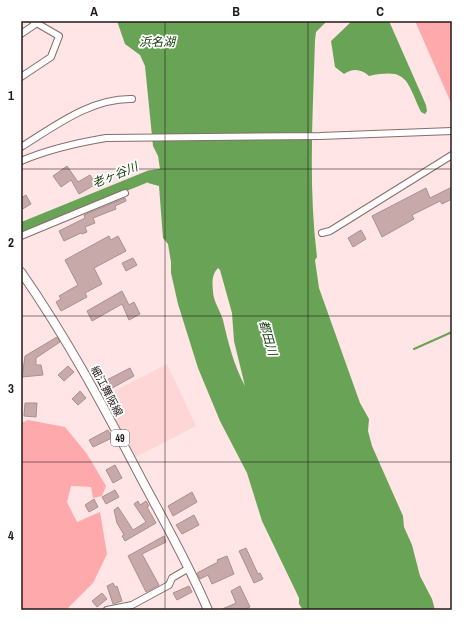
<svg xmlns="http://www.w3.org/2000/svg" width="473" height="631" font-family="'Archivo Narrow','Noto Sans JP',sans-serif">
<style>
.built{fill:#ffd6d6}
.green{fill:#fea9ab}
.water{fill:#68a356;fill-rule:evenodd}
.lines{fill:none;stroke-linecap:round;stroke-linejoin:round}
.stream{stroke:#68a356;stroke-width:2}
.river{stroke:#68a356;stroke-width:11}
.building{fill:#c8a9a9;stroke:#ac8f8f}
.minor-casing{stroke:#896d6d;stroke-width:8}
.major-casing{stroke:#896d6d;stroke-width:10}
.minor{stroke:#fff;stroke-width:6}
.major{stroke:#fff;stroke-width:8}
.grid{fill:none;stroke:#241819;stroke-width:1;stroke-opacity:0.55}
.labels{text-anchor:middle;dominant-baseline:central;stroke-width:3.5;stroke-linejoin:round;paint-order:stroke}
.shield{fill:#fff;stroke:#665d5e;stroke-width:1}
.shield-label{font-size:10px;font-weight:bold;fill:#241819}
.street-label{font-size:11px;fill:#241819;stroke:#fff}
.water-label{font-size:12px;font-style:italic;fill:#103801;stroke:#fff}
.neatline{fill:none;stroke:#241819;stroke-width:1.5}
.grid-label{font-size:13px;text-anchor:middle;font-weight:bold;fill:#241819}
</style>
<rect width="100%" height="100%" fill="#ffe5e5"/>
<path class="built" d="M167,364L196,426L136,457L103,397Z"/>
<g class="green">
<path d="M415,21H452V105Z"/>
<path d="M28,420L65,427L87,454L106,486L102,496L93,498L91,487L71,486L67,502L77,522L100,512L107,554L93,583L66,610H21V423Z"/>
</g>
<g class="water">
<path d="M117,21H327L316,32L315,40C313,112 308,185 317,257L315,260L319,288L360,403L369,419L368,431L372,446L403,516L404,527L412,545L420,576L432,599L435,610H303L299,604V598L262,521L247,473L220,421L198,368L178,304L171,273V262L168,244L163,238L159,186L148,183V175L160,169L158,156L153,146L145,66L140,55L125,44ZM218,268L220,270L232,313L234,341L245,386C234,366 228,342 223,320C220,310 213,301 213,291C212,282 212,274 218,268Z"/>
<path d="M352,21H389L426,105L427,111L425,114L421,112C406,80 408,68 369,76C361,69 353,68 344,74L335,67L331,41Z"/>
</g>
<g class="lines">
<path class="stream" d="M414,349L452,332"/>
<path class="river" d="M21,228L149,176L162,174"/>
</g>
<g class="building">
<path d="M67,166L78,182L90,175L96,184L79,194L71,180L61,187L53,176Z"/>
<path d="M452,187V199L442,204L440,201L412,215L414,219L382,237L372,216L426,188L430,198Z"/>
<path d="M26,195L31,204L21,210V198Z"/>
<path d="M125,198L126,201L115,206L116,209L93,218L95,223L85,227L87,232L82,234L81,233L64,241L59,231L85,218L84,215Z"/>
<path d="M361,230L366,239L353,247L348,238Z"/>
<path d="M109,236L111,240L118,236L126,251L94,268L102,284L85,293L87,297L61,311L56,302L61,299L59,296L78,285L65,260Z"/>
<path d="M133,258L137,265L126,271L122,263Z"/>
<path d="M122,291L129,305L134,302L140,314L129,320L122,304L92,321L87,311Z"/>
<path d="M57,337L60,342L36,358V365H41L43,375L22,377L25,356Z"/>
<path d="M68,366L74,372L64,381L58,375Z"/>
<path d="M130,368L134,376L105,392L101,383Z"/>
<path d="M80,391L86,398L78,405L72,399Z"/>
<path d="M25,403H37L36,417L24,416Z"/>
<path d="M108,430L112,438L93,447L89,440Z"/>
<path d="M115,465L122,478L113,483L106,470Z"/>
<path d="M115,490L119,497L106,504L102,497Z"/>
<path d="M192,492L197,502L173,516L168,506Z"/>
<path d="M94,499L98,507L89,512L85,505Z"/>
<path d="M138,501L140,505L146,501L149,506L147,507L156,523L125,541L122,536L124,535L117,523L114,510L118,507L133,530L146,522L134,504Z"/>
<path d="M194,515L199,525L182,534L176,525Z"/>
<path d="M164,536L166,542L142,554L159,585L146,592L128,556Z"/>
<path d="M246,548L258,574L260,573L263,579L254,583L239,551Z"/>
<path d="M227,556L234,574L212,584L208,575L200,579L197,573L218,562L217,560Z"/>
<path d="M113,583L115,587L117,586L122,601L113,604L107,586Z"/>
<path d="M189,586L192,592L177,600L173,593Z"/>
<path d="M240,586L250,607L242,610H220L236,603L231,591Z"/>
<path d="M102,593L107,599L97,607L92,601Z"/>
</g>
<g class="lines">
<g class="minor-casing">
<g id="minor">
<path d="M21,34L37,23"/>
<path d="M21,77L51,57L59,36L33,21"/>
<path d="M21,147C55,126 91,98 132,99"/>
<path d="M21,161C49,149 76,143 106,138L320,136L452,131"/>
<path d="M322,233L330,231L452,155"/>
<path d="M21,236L125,193"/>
<path d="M107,610L132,605L169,585L172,578L189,568"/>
</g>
</g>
<g class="major-casing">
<path id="major" d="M21,272C67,338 105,409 142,480C165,523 189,565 208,610"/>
</g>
<use href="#minor" class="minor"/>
<use href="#major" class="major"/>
</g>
<path class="grid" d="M165,21V610M308,21V610M21,169H452M21,316H452M21,462H452"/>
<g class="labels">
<rect class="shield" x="111" y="430" width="18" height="16" rx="3"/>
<g class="shield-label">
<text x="120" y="438">49</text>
</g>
<g class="street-label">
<text transform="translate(107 391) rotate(62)">細江舞阪線</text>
</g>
<g class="water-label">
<text x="157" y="42">浜名湖</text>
<text transform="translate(115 175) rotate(-22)">老ヶ谷川</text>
<text transform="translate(268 338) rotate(74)">都田川</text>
</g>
</g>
<rect width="473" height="631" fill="none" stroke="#ffffff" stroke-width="44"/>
<rect x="22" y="22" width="429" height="587" class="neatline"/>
<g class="grid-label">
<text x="94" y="16">A</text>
<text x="236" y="16">B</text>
<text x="380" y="16">C</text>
<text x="11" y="100">1</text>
<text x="11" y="247">2</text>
<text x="11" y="393">3</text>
<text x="11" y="540">4</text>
</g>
</svg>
